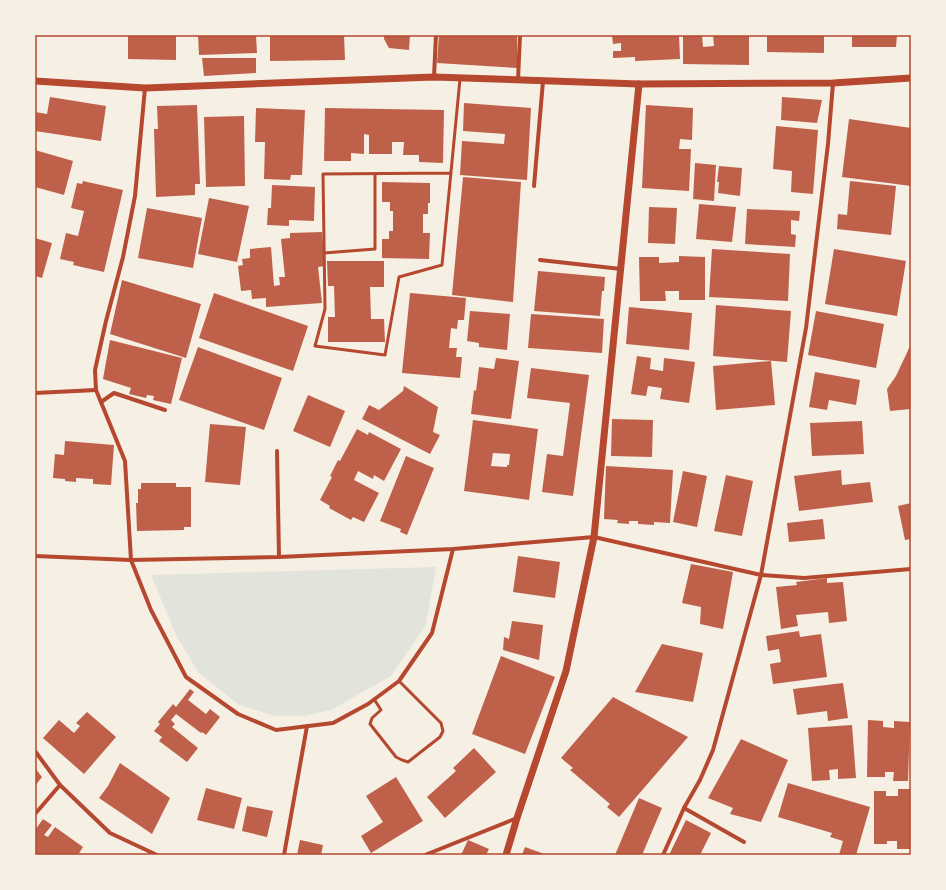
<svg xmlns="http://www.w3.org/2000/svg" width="946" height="890" font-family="Helvetica,sans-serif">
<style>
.green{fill:#e2e4dc}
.building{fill:#bf614a;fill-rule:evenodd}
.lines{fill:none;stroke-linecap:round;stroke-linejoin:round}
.service{stroke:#b5482f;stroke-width:3}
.minor{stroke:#b5482f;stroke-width:4}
.tertiary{stroke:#b5482f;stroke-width:7}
.neatline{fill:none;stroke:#b5482f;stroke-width:1.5}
</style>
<rect width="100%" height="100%" fill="#f6efe4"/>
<path class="green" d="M436,567L426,625L391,676L331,710L304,716H275L239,705L198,672L176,635L151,575Z"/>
<g class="building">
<path d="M128,35H176V60L128,59Z"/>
<path d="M198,35H256L257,53L199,55Z"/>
<path d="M270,35H344L345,60L270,61Z"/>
<path d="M384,35H410L409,50L389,48L384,39Z"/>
<path d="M439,35H497L517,36V68L437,63Z"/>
<path d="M612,35H679L680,59L635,61V57L613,58V51H621V43L613,44Z"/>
<path d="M683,35H702L703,47L714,46L713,35H749V65L683,64Z"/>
<path d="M767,35H824V53L767,52Z"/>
<path d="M852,35H897L896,47H852Z"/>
<path d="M202,58H256V73L204,76Z"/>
<path d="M50,97L106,106L101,141L35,131V112L47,114Z"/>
<path d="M782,97L822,100L817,123L781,120Z"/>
<path d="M464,103L531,108L527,180L460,175L462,141L504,144L505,134L463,131Z"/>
<path d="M197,105L200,184H195V195L156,197L154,129H158L157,106Z"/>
<path d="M646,105L693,108L692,140L680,139L679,149H691L689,191L642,188Z"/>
<path d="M256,108L305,110L302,175H291L290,180L264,179L265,142H255Z"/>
<path d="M325,108L444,110L443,163L419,162V155H403L404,142H392V154H369V135L364,134V154L351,153V161H324Z"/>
<path d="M244,116L245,186L206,187L204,117Z"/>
<path d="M849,119L911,128V186L842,177Z"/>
<path d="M776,126L818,130L813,194L791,192L792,171L773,169Z"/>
<path d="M35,150L73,161L64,195L35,187Z"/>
<path d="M695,163L716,165L714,201L693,199Z"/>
<path d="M719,166L742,168L740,196L718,193L719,182H717Z"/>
<path d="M463,177L521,182L513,302L452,295Z"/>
<path d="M83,181L123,190L104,272L73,265L74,262L60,259L66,233L78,236L84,211L71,208L77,183L82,184Z"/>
<path d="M850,181L896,186L891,235L837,229L838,214L847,215Z"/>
<path d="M382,182L430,183V203H428V214H423V233H430L429,259L382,258V239H389V231H393V211H390V202H382Z"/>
<path d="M272,185L315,187L314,221L289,220V226L267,225L268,208H271Z"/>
<path d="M209,198L249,206L237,262L198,254Z"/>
<path d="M699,204L736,207L732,242L696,239Z"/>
<path d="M649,207L677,208L675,244L648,243Z"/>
<path d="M147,208L202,218L193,268L138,258Z"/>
<path d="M747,209L800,211L799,221L791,220V234L796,235L795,247L745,244Z"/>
<path d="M322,232L325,266L318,267L322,303L266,307V298L252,299L251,290L241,291L238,266L243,265L242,259L250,258V249L271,247L274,286L280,285L279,277H285L281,239L290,238V233Z"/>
<path d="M35,238L52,243L42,278L35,276Z"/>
<path d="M712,249L790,254L788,301L709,297Z"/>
<path d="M834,249L906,261L897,316L825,304Z"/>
<path d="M679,256L705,257V300H679V291H665L666,301H640L639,257H659V263L679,262Z"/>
<path d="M327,261H384V287H370L371,319H384L385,342H328V317H335L334,286H328Z"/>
<path d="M538,271L605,277L604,291H602L600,316L534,311Z"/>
<path d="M122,280L201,304L186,358L110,334Z"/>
<path d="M214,293L308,326L293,371L199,338Z"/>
<path d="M410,293L466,298L464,320H458L457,329L451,328L449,348H457L456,357H462L460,378L402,373Z"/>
<path d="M716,305L791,311L787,362L713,356Z"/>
<path d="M629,307L692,313L689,350L626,344Z"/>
<path d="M470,311L510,314L507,350L479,347V343L467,341Z"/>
<path d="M816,311L884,324L876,368L808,355Z"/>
<path d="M531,314L604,319L602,353L528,348Z"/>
<path d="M110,340L182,358L171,404L153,400L154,396L147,395L146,398L129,394L131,388L103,379Z"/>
<path d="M911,344V409L890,411L887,389L896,376Z"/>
<path d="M198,347L282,378L264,430L179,400Z"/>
<path d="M637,356L651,358L650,369L663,371L664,358L695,362L689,403L660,399L662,388L648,386L646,396L631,394Z"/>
<path d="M496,358L519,361L511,419L471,414L474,390L476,391L479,367L494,369Z"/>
<path d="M771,361L775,405L716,410L713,366Z"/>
<path d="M531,368L589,375L573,496L542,492L547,454L563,456L570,403L527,398Z"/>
<path d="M815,372L860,380L856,405L829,400L827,410L809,407Z"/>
<path d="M404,386L438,407L433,432L440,435L430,454L362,419L369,405L379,410L403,391Z"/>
<path d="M308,395L345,411L330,447L293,431Z"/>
<path d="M612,419L653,420L652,457L611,456Z"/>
<path d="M473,420L538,429L529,500L464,491ZM493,453L510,454L509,465H507V467L491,466Z"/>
<path d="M862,421L864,454L812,456L810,423Z"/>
<path d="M210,424L246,427L240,485L205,482Z"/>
<path d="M357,429L368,435L369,432L401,449L384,481L374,475L373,479L358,471L354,480L379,493L364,522L353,517L351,520L329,508L330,506L320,500L332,477L330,476L338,460L340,461Z"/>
<path d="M65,441L114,445L111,485L93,484V479L76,478V482L65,481V479L53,478L55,454L64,455Z"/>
<path d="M406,456L434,468L407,535L400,532L401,529L380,521Z"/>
<path d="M606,466L673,470L670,523L654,522V525L638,524V521H629V524L617,523L618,520L604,519Z"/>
<path d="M841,470L842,485L870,482L873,502L799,511L794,476Z"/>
<path d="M683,471L707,476L697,527L673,522Z"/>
<path d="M726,475L753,481L742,536L714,531Z"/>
<path d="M141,483H176V487H191V527H184V530L137,531L136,503H138V489H141Z"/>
<path d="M911,503V539L905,540L898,506Z"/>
<path d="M823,519L825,539L789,542L787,523Z"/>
<path d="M518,556L560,562L555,598L513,592Z"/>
<path d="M691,564L733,572L723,629L700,624L701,607L682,603Z"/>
<path d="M827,578V583L843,582L847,621L829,623L828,612L796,615L798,626L781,629L776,587L797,585L796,582Z"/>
<path d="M512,621L543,625L539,660L503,650L504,637L509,639Z"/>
<path d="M799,631L800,637L821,634L827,677L773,684L770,664L781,662L779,649L768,651L766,636Z"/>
<path d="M662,644L703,653L693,702L635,692Z"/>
<path d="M501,656L555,677L525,754L472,734Z"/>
<path d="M843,683L848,718L828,721L827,711L797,715L793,689Z"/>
<path d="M190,689L194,692L188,700L206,714L210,709L220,717L206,735L202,732L201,733L176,714L171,720L175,724L172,727L198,748L187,762L159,741L162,737L154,731L160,724L158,722L173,704L176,707Z"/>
<path d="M613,697L688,737L619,817L607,807L610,804L570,770L573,768L561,758Z"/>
<path d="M87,712L116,737L84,774L43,738L59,720L74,733L80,726L76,723Z"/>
<path d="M868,720L883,721V727L894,728V721L910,722L908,781H893L894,772H885V777H867Z"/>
<path d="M852,725L856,778L838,779V769L829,770L830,780L812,781L808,728Z"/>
<path d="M741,739L788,760L761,822L730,814L733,808L708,798Z"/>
<path d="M474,748L496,772L445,818L427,797L456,771L453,768Z"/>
<path d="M120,763L170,798L152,834L99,798L108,786Z"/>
<path d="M35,768L42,777L35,786Z"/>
<path d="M396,777L423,821L371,853L361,836L383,822L366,796Z"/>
<path d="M788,783L870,807L856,855H839L843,841L830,837L832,833L778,817Z"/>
<path d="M206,788L242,798L234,829L197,820Z"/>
<path d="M898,789H911V849H897V841H887V844H874V791H886V796H898Z"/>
<path d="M639,798L662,808L642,855H615Z"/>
<path d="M247,806L273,811L267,837L242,831Z"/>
<path d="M43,819L52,825L44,835L48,837L55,827L83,847L78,855H35V830Z"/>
<path d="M686,820L711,833L700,855H669Z"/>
<path d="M300,840L323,845L321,855H297Z"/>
<path d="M468,840L489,849L486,855H461Z"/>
<path d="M525,847L547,855H522Z"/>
</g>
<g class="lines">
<g class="service">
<path d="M450,173L323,174L325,309L315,346L385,355L399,277L442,265L460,79"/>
<path d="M324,253L375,249V174"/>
<path d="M374,699L381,710L372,718L370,724L396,757L402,760L408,762L440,737L443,731L441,723L399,681"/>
</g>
<g class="minor">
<path d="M434,77L436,35"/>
<path d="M518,80L520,35"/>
<path d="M145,88L135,196L123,257L106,321L95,370L96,390L125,461L131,560L151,610L186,677L238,714L276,730L333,723L368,704L399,681L432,633L453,549"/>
<path d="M534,186L543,81"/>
<path d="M540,260L621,269"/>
<path d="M35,393L96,390"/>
<path d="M101,402L114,393L165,410"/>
<path d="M277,451L279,557"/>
<path d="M35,556L131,560L279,557L453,549L594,537L761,575L804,578L911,569"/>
<path d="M35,751L60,785L110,833L157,855"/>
<path d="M684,808L744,842"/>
<path d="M35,814L60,785"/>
<path d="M284,855L307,726"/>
<path d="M425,855L517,818"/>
<path d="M663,855L684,808L700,780L713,750L761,575L806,328L828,144L833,83"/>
</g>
<g class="tertiary">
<path d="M35,81L145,88L434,77L639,84L833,83L911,78"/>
<path d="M506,855L517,818L566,671L594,537L639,84"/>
</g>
</g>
<rect width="946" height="890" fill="none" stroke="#f6efe4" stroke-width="72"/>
<rect x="36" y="36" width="874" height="818" class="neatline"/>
</svg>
